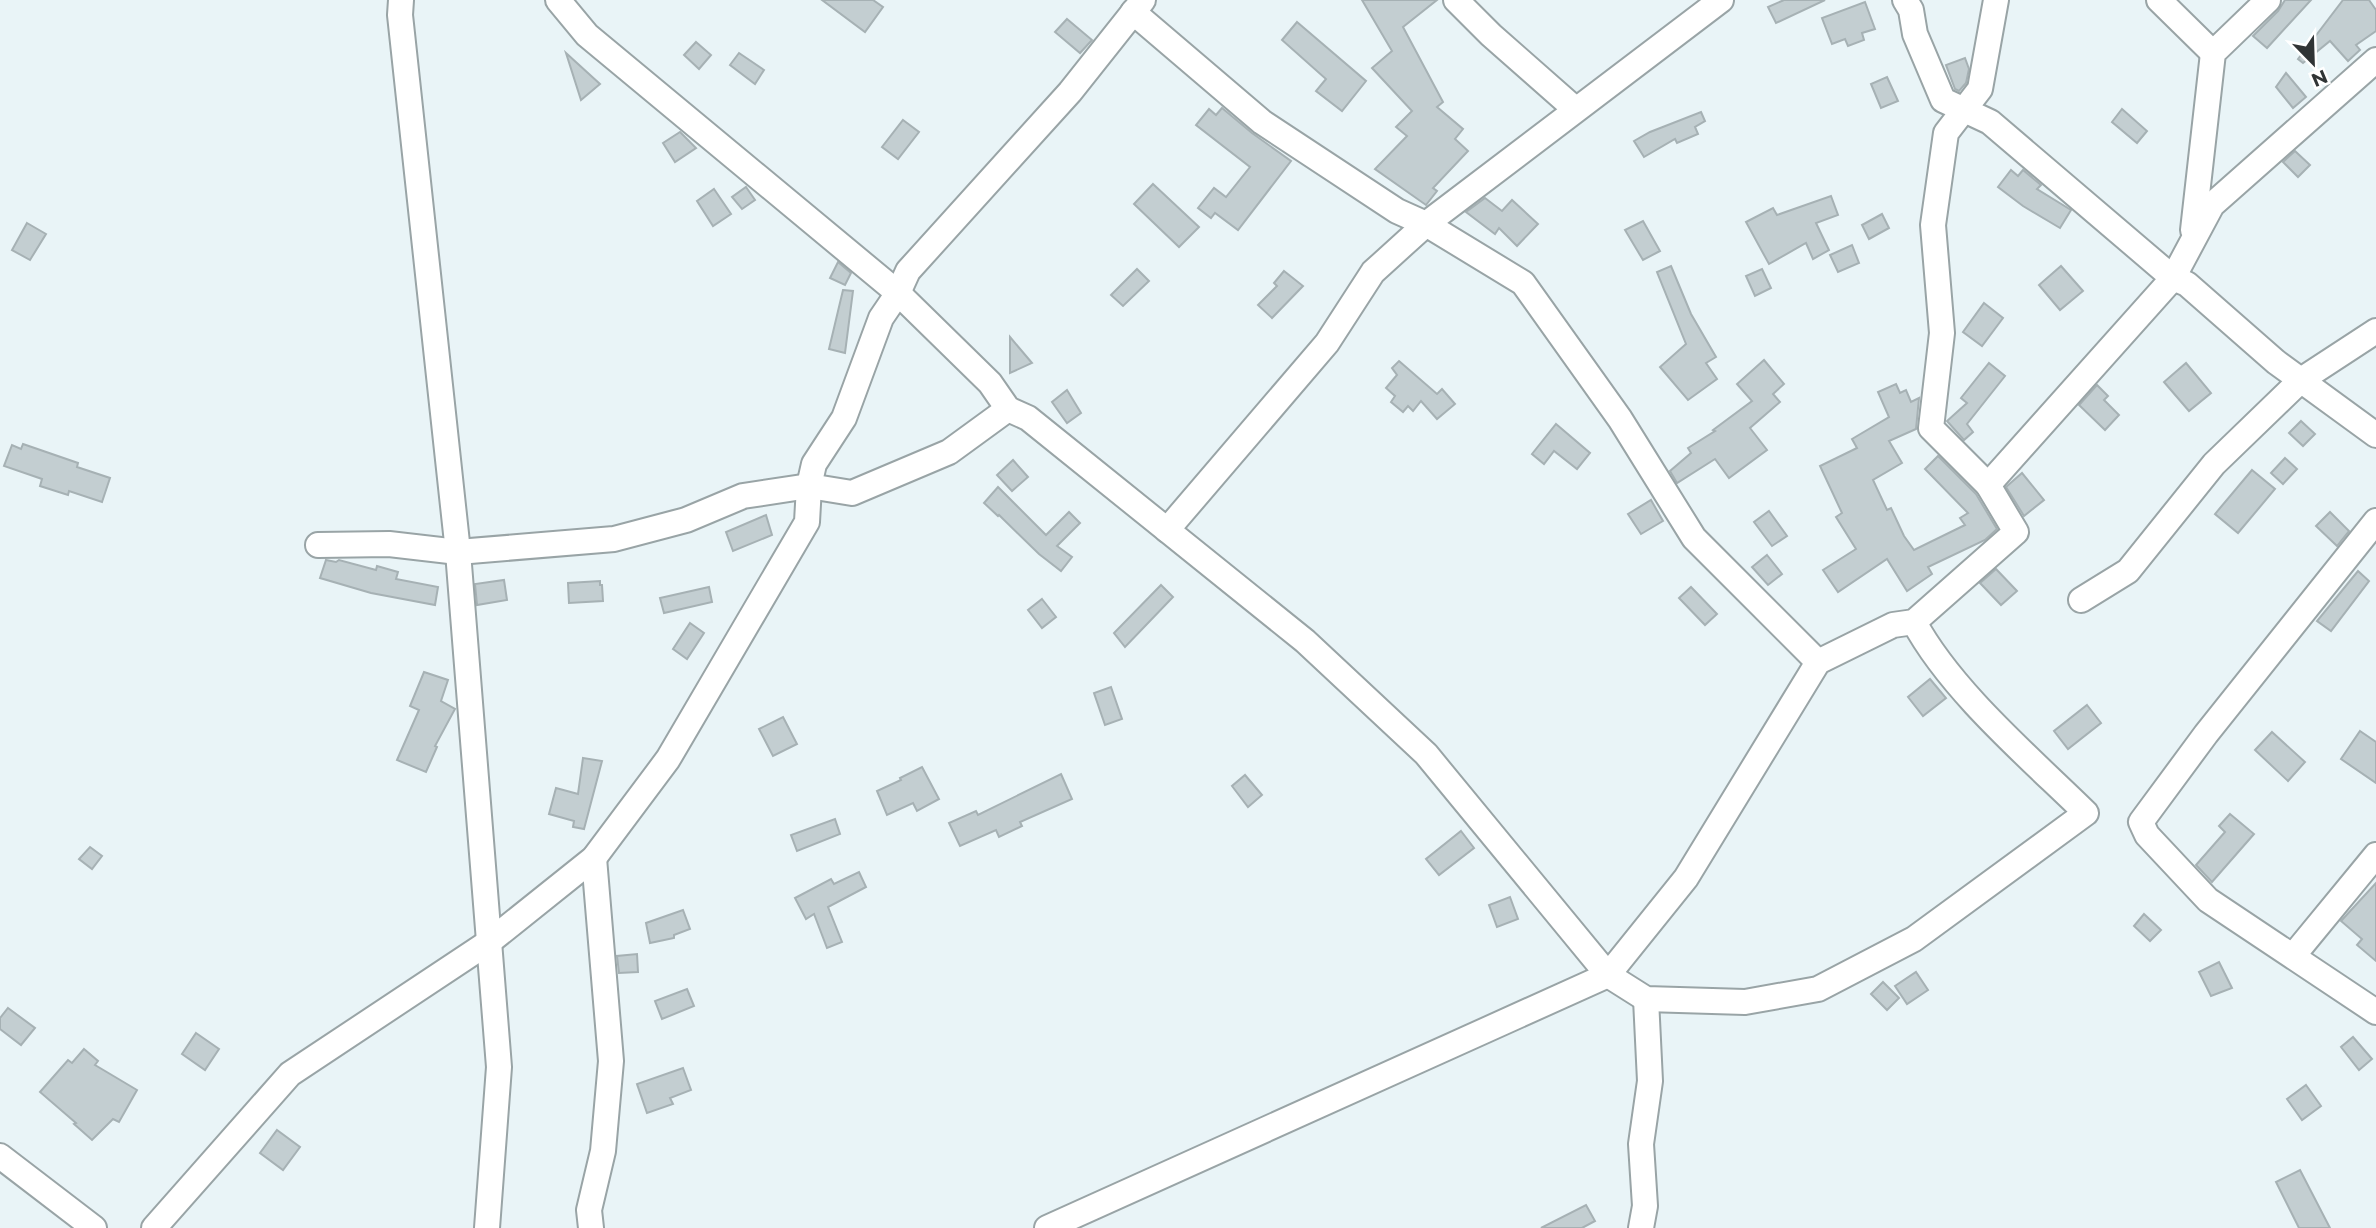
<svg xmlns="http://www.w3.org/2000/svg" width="2376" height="1228" font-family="Montserrat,sans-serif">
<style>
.building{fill:#c3ced1;stroke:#a6b1b4;stroke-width:2}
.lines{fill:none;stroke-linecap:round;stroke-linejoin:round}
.minor-casing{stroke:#99a4a6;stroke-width:28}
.minor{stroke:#fff;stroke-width:24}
</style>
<rect width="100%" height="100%" fill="#e9f4f7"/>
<g class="building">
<path d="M822,0H873L883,7L865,32Z"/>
<path d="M1362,0H1437L1403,27L1443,102L1437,107L1463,129L1455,139L1468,151L1433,188L1437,191L1426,205L1375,169L1407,136L1396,127L1412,111L1372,68L1392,51Z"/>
<path d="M1784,0H1825L1776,23L1768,7Z"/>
<path d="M2285,0H2311L2267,48L2253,36L2278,11Z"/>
<path d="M2343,0H2369L2376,10V31L2356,45L2360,50L2348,61L2330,41L2303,63L2298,59Z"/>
<path d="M1865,2L1875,29L1862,33L1864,40L1848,46L1845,39L1832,44L1822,18Z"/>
<path d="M1067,19L1092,40L1080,53L1055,32Z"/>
<path d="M1297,22L1366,81L1342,111L1316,91L1326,79L1282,40Z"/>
<path d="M696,42L711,55L699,69L684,55Z"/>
<path d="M566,53L600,84L581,100Z"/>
<path d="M739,53L764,70L755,84L730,65Z"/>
<path d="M1965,58L1969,69L1966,83L1959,91L1955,89L1946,65Z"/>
<path d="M2286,73L2306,97L2293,108L2276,87Z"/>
<path d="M1887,77L1898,101L1881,108L1871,84Z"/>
<path d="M1222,108L1252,133L1291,161L1238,230L1215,213L1211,218L1198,208L1214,188L1226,197L1250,167L1196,125L1209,109L1216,115Z"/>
<path d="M2122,109L2147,131L2137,143L2112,122Z"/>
<path d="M1701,112L1705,121L1695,127L1698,134L1677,143L1675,139L1644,157L1634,141L1650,132Z"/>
<path d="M903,120L919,132L898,159L882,147Z"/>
<path d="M680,132L696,148L675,162L663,143Z"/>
<path d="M2295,151L2310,165L2298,177L2283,162Z"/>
<path d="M2011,170L2018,176L2023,170L2041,185L2037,189L2071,210L2060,228L2023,206L1998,187Z"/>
<path d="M1153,184L1199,227L1179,247L1134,204Z"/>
<path d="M746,187L755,200L742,209L732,197Z"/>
<path d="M714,189L731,214L713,226L697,201Z"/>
<path d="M1831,196L1838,215L1816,223L1829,250L1813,259L1806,243L1769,264L1746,222L1773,208L1777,215Z"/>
<path d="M1485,198L1502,211L1512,200L1538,224L1517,246L1499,228L1495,234L1466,212Z"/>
<path d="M1882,214L1889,228L1869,239L1862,225Z"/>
<path d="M1643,221L1660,251L1643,260L1625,230Z"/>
<path d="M27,223L46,234L30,260L12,250Z"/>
<path d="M1852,245L1859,263L1838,272L1830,255Z"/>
<path d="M838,262L851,273L845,285L830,278Z"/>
<path d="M1671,266L1691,314L1716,357L1706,363L1717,379L1688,400L1660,367L1686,344L1657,272Z"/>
<path d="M2061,266L2083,291L2060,310L2039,285Z"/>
<path d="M1137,269L1149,281L1123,306L1111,295Z"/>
<path d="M1762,269L1771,288L1755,296L1746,276Z"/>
<path d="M1284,271L1303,286L1272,318L1258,305L1277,286L1274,283Z"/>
<path d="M843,290L853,291L845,353L829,349Z"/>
<path d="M1984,303L2003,318L1982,346L1963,332Z"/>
<path d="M1010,337L1032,363L1010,373Z"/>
<path d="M1764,360L1784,384L1773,394L1780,402L1750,428L1767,450L1729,478L1715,459L1677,483L1670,471L1691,453L1688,448L1715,431L1713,430L1752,401L1737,384Z"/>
<path d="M1399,361L1437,394L1442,389L1455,404L1437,419L1421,401L1413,411L1408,406L1403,412L1391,402L1395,396L1386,388L1397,375L1392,368Z"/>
<path d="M1989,363L2005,376L1967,424L1973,432L1964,440L1947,421L1967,403L1961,398Z"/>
<path d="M2186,363L2211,393L2189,411L2164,382Z"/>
<path d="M1896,384L1900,393L1906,390L1911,402L1919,398L1916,429L1889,441L1902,463L1873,480L1887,510L1891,508L1904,536L1914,550L1965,525L1960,518L1968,513L1925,469L1938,456L1976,494L1997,529L1985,540L1928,567L1932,574L1907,591L1887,559L1838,592L1823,570L1856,549L1836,517L1842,513L1820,466L1857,448L1852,439L1889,417L1878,392Z"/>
<path d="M2097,385L2108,396L2104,400L2119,415L2105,430L2079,405Z"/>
<path d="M1067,390L1081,413L1067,423L1052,402Z"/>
<path d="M2301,421L2315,434L2303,446L2289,433Z"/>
<path d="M1556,424L1590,453L1577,469L1554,451L1544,464L1532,454Z"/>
<path d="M23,444L78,463L77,467L110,478L102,502L69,491L68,495L40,486L42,479L4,466L12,445L21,449Z"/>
<path d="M2285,458L2297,469L2283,484L2271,473Z"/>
<path d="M1013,460L1028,477L1012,491L997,475Z"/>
<path d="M2252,470L2275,489L2238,533L2215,514Z"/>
<path d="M2022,473L2044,500L2024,516L2006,487Z"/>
<path d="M998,487L1046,535L1069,512L1080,523L1057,546L1072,557L1061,571L1039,554L999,515L998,516L984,503Z"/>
<path d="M1651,500L1663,521L1641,534L1628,514Z"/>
<path d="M1769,511L1787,536L1772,546L1754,522Z"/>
<path d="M2330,512L2349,531L2337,546L2316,526Z"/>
<path d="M766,515L772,535L733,551L726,532Z"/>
<path d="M1767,555L1782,574L1768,585L1752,567Z"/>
<path d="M326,560L336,562L339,560L376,570L377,566L398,572L396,579L438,587L435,605L371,593L320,578Z"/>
<path d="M1996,569L2017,591L2001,605L1980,583Z"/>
<path d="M2358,571L2369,581L2331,631L2317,621Z"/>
<path d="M504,580L507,600L477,605L475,584Z"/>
<path d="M600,581V585H602L603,601L569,603L568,583Z"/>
<path d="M1161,585L1173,597L1125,647L1114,633Z"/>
<path d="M709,587L712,602L664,613L660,598Z"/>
<path d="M1691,587L1717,614L1705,625L1679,598Z"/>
<path d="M1042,599L1056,617L1042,628L1028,610Z"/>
<path d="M690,623L704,633L687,659L673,649Z"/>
<path d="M424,672L448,680L441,701L455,709L435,746L437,747L426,772L397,760L419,710L410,706Z"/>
<path d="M1930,679L1946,698L1923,716L1908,697Z"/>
<path d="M1111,687L1122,719L1105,725L1094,693Z"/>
<path d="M2087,705L2101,723L2068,749L2054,731Z"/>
<path d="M783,717L797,744L773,756L759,729Z"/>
<path d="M2360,731L2376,742V783L2341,759Z"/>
<path d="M2272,732L2305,762L2288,781L2255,750Z"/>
<path d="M583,758L602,761L584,829L573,827L574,821L549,814L556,788L578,794Z"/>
<path d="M922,767L939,799L917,811L913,803L887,815L877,791L901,780L900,778Z"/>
<path d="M1061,774L1072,799L1020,822L1022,826L999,837L996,830L960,846L949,823L976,811L978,815Z"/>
<path d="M1245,775L1262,795L1248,807L1232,786Z"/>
<path d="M2230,814L2254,834L2212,882L2196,865L2225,832L2219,826Z"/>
<path d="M835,819L840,834L797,851L791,835Z"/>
<path d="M1461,831L1474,848L1439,875L1426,859Z"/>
<path d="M90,847L102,856L92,869L79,859Z"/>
<path d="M859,872L866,887L828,907L842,942L827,948L814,914L806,919L795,898L831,879L834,884Z"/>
<path d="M2376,883V961L2357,945L2362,939L2341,921Z"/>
<path d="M1510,897L1518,919L1497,927L1489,905Z"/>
<path d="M683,910L690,929L674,935V938L650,943L646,923Z"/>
<path d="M2144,914L2161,930L2150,941L2134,926Z"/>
<path d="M637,954L638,972L619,973L617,956Z"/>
<path d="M2219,962L2232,988L2211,996L2199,972Z"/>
<path d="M1916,972L1928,990L1907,1004L1895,986Z"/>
<path d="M1883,982L1899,998L1887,1010L1871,994Z"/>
<path d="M687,989L694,1006L662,1019L655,1001Z"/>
<path d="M8,1008L35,1028L21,1045L0,1029V1018Z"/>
<path d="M196,1033L219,1049L205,1070L182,1054Z"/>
<path d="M2353,1037L2372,1059L2359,1070L2341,1047Z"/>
<path d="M84,1049L98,1061L95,1065L137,1090L119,1122L113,1119L92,1140L74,1124L76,1123L40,1092L68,1060L72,1063Z"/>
<path d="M683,1068L691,1090L670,1098L673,1104L647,1113L637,1084Z"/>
<path d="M2306,1085L2321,1106L2302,1120L2287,1099Z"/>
<path d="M277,1130L300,1147L283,1170L260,1153Z"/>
<path d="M2300,1170L2330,1228H2299L2276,1182Z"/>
<path d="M1586,1205L1595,1221L1582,1228H1541Z"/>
</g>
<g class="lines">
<g class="minor-casing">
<g id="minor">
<path d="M401,0L400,15L458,552L499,1067L487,1228"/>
<path d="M558,0L587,35L898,293L990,383L1008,409L1028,418L1305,641L1426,754L1608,975L1646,999L1745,1002L1818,989L1914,939L2086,813C2030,758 1951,691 1914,622"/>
<path d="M1456,0L1491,35L1575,109"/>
<path d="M1905,0L1911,10L1915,34L1943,100L1990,122L2173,278L2187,284L2276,362L2376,435"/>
<path d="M2159,0L2213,53"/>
<path d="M1133,12L1262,122L1397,211L1426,224L1523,283L1620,419L1694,538L1818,662"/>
<path d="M2193,230L2213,53L2268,0"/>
<path d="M1988,485L2173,278L2212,205L2376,60"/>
<path d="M2376,521L2206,734L2141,822L2147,835L2208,900L2376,1012"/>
<path d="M1167,530L1327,343L1373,272L1426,224L1721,0"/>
<path d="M318,545L389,544L458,552L614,539L686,520L743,496L809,486L852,493L949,452L1008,409"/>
<path d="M2081,600L2128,571L2214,464L2301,380L2376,331"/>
<path d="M2293,956L2376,855"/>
<path d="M0,1156L94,1228"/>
<path d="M154,1228L290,1074L489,942L594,858L668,759L807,522L809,486L814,464L844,418L881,318L898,293L908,271L1070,92L1143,0"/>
<path d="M591,1228L589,1210L603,1151L611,1061L594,858"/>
<path d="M1047,1228L1608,975L1686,878L1818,662L1893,625L1914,622L2016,532L1988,485L1931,428L1942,333L1933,225L1946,133L1980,89L1996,0"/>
<path d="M1641,1228L1645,1206L1641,1144L1650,1081L1646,999"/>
</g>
</g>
<use href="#minor" class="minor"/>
</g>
<g transform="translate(2313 63) rotate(157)" stroke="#ffffff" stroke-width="5" paint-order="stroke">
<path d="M0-5L12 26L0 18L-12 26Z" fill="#303435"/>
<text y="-10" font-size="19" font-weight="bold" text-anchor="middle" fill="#303435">N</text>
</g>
</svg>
